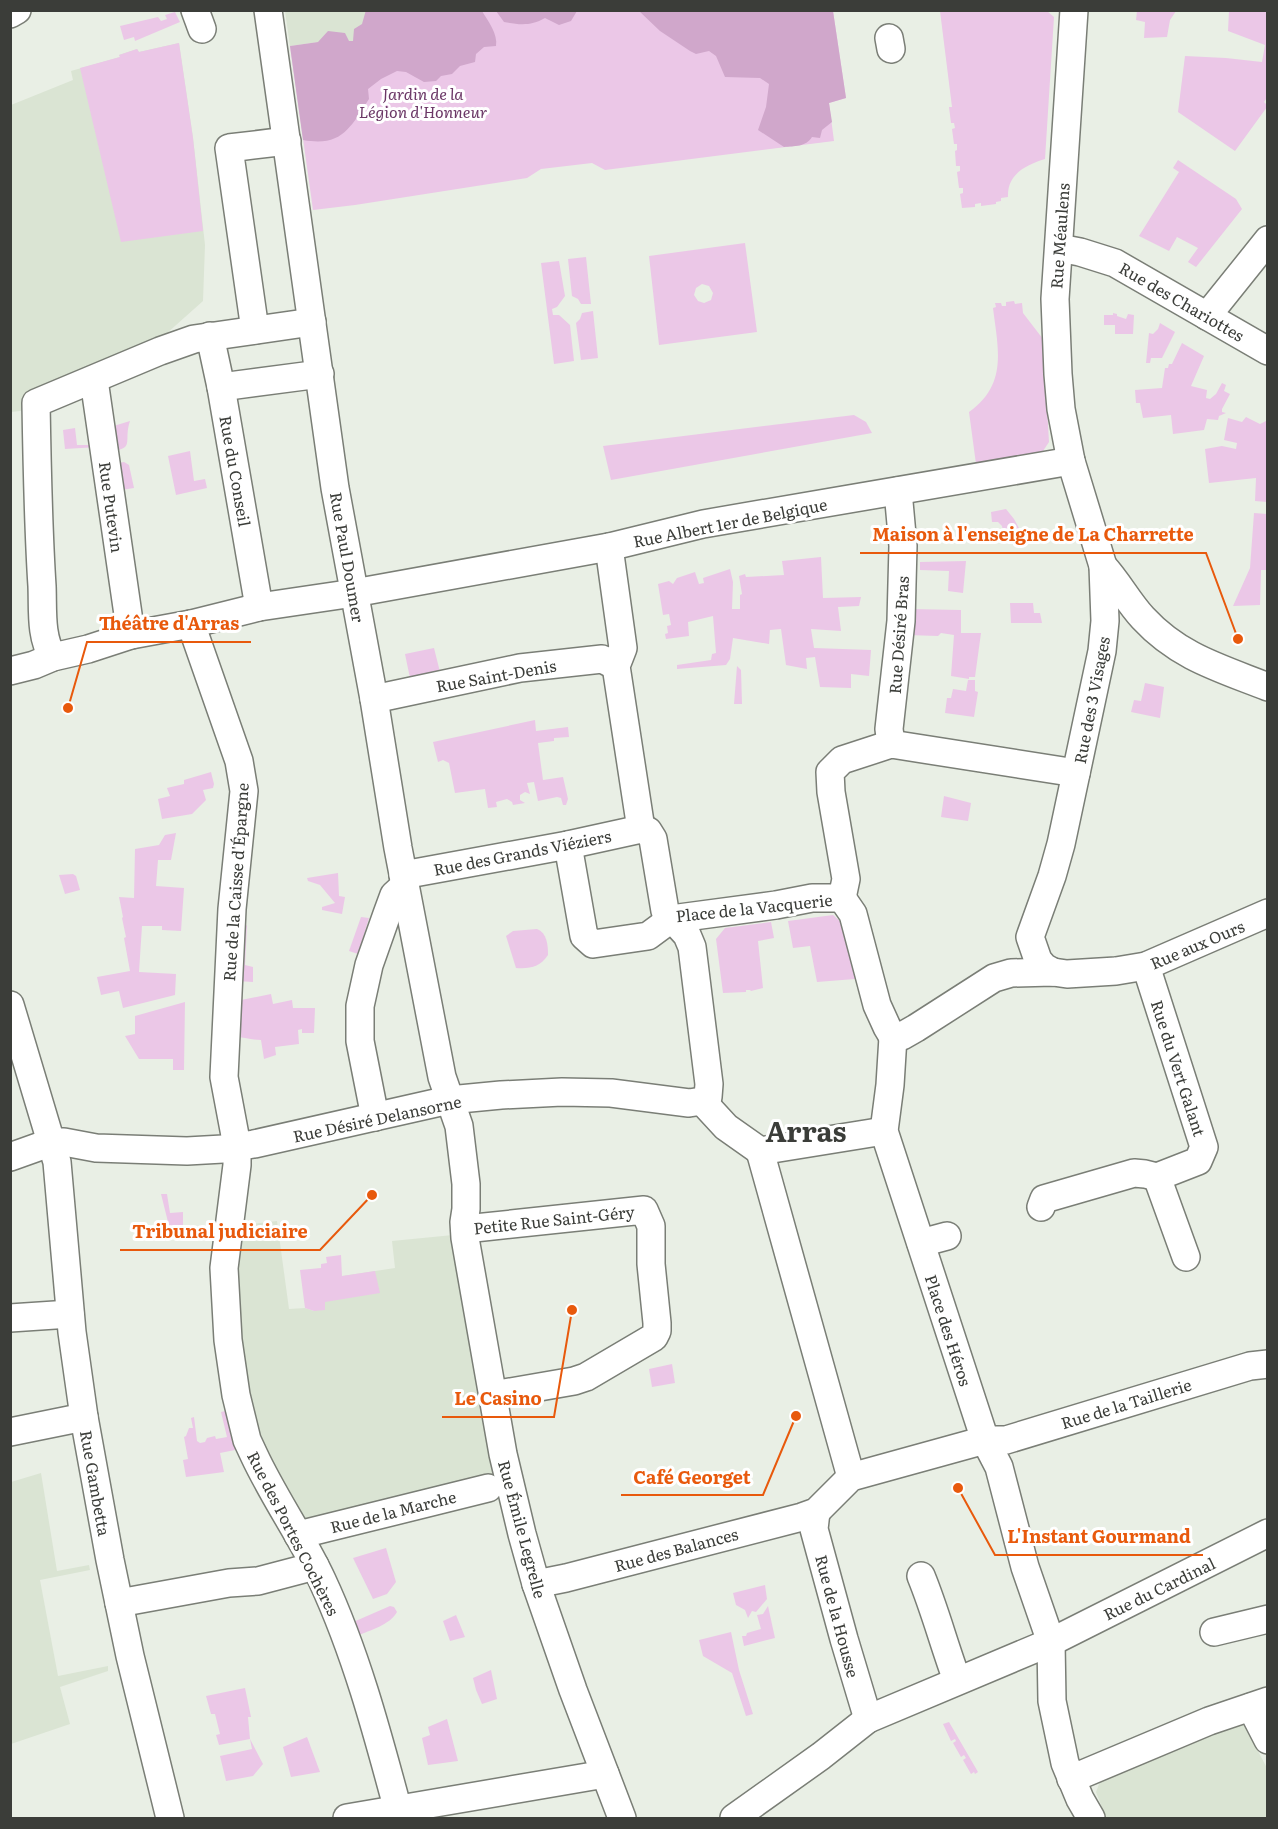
<svg xmlns="http://www.w3.org/2000/svg" width="1278" height="1829" font-family="Literata,serif">
<style>
.built{fill:#dae4d3}
.green{fill:#ebc7e7;fill-rule:evenodd}
.forest{fill:#d0a7cb}
.lines{fill:none;stroke-linecap:round;stroke-linejoin:round}
.minor-casing{stroke:#7a7e76;stroke-width:30}
.minor{stroke:#fff;stroke-width:27}
.labels{text-anchor:middle;dominant-baseline:central;stroke-width:6;stroke-linejoin:round;paint-order:stroke}
.park-label{font-size:16px;font-style:italic;fill:#6b3766;stroke:#fff}
.street-label{font-size:16px;fill:#3b3d39;stroke:#fff}
.town-label{font-size:28px;font-weight:bold;fill:#3b3d39;stroke:#fff}
.leader{fill:none;stroke:#e8590c;stroke-width:2}
.callout-dot{fill:#e8590c;stroke:#fff;stroke-width:2}
.callout-label{font-size:18px;text-anchor:middle;font-weight:bold;fill:#e8590c;stroke:#fff;stroke-width:6;stroke-linejoin:round;paint-order:stroke}
</style>
<rect width="100%" height="100%" fill="#e9efe5"/>
<g class="built">
<path d="M285,11H375L342,58L318,42L290,46Z"/>
<path d="M179,43L193,138L205,245L203,301L157,342L29,410L11,412V105L73,80L71,71L120,57L119,55L137,49L139,52Z"/>
<path d="M277,1221L289,1309L305,1308L314,1311L323,1279L395,1268L392,1241L453,1235L496,1482L310,1524L300,1519L259,1452L239,1347L235,1226Z"/>
<path d="M41,1473L57,1571L89,1565L90,1570L40,1580L58,1676L108,1666V1671L60,1687L70,1724L11,1744V1482Z"/>
<path d="M1235,1723L1244,1725L1267,1768V1818H1106L1096,1792L1101,1779Z"/>
</g>
<g class="green">
<path d="M375,11H833L846,98L829,103L834,141L605,170L592,163L541,169L527,178L355,205L313,210L290,46L342,58Z"/>
<path d="M940,11H1047L1054,17L1045,159C1026,165 1007,174 1008,197L1001,198V201L996,202V204L981,206V203L975,204V207L962,208L960,194L963,193V188H959L957,172L960,171V166H956L955,151L957,150V144H954L952,129L955,128L954,123H951L949,107H952Z"/>
<path d="M1137,11H1176L1170,20L1167,37L1144,38L1145,22L1136,20Z"/>
<path d="M1229,11H1268V96L1264,102L1267,105V107L1235,151L1178,112L1185,56L1226,58L1262,62L1265,45L1228,31Z"/>
<path d="M175,12L180,22L135,41L134,37L124,40L120,26L158,17L161,21L167,19L165,15Z"/>
<path d="M179,43L193,138L203,231L121,242L80,68L120,57L119,55L137,49L139,52Z"/>
<path d="M1178,160L1236,199L1242,209L1196,267L1188,262L1198,248L1177,237L1169,251L1139,236L1179,172L1173,168Z"/>
<path d="M745,243L757,332L659,345L649,256ZM702,284L709,286L713,293L711,300L704,303L698,301L694,295L696,288Z"/>
<path d="M586,257L591,304H581L578,299L572,296L568,259Z"/>
<path d="M559,261L565,296L557,307L552,309L553,315H559L570,325L574,361L554,364L541,263Z"/>
<path d="M1014,301L1015,304L1022,303L1023,313L1043,339L1049,442L1041,454L976,464L969,412C1008,384 998,349 993,308L996,307L995,303H1001L1002,306H1006V302Z"/>
<path d="M593,311L598,358L581,360L576,323L580,319L582,313Z"/>
<path d="M1113,313L1117,314V316L1126,319L1128,314L1134,315L1133,334H1115V325H1104V315H1113Z"/>
<path d="M1160,323L1175,332L1162,358H1151L1150,363H1146L1149,333L1153,334L1158,329Z"/>
<path d="M1182,343L1204,356L1191,386L1207,390L1206,398L1210,399L1216,394L1222,383L1226,385L1224,391L1230,394L1222,409V412L1226,413L1219,416L1218,420L1207,419L1204,430L1173,434L1171,415L1143,418L1140,403H1136L1135,390L1162,388L1165,368H1168L1169,364H1172Z"/>
<path d="M854,415L866,422L872,433L611,480L603,446Z"/>
<path d="M1246,417L1260,424L1266,421L1267,422V502L1255,501L1256,478L1209,483L1205,449L1222,446L1236,449L1237,443L1224,440L1228,418L1242,422Z"/>
<path d="M130,421C123,441 136,449 110,451L107,428Z"/>
<path d="M75,428L77,445H98V447L65,449L63,430Z"/>
<path d="M190,451L194,481L205,479L207,488L176,495L168,456Z"/>
<path d="M124,462L129,465L134,488L115,491L111,464Z"/>
<path d="M1006,509L1014,519L1020,530L1003,532L1002,526L998,522H992L991,512Z"/>
<path d="M1254,513L1267,514V575V570H1261L1260,605L1233,606L1250,568Z"/>
<path d="M821,557L823,598L861,597L859,606L838,607L841,631L811,629L814,648L871,650L869,676L851,674V688L820,687L815,657L806,658L807,669L786,665L781,629L770,630L769,644L733,638L730,659L726,665L677,669V665L711,660L712,654L716,653L713,616L688,622L689,636L666,639L665,634L668,633L667,626L671,625L669,614L663,615L658,584L669,581L673,584L677,578L695,572L699,584L704,583L703,578L730,569L733,582L732,609H740V595L742,594L739,576L745,574L746,577L784,575L782,561Z"/>
<path d="M966,561L963,593L948,591L949,571L920,570V562Z"/>
<path d="M1010,603H1033L1034,613H1040L1042,623H1011Z"/>
<path d="M909,609L961,610V633H981L975,677H969V679L951,676L954,635L941,633L938,636L907,635Z"/>
<path d="M434,648L441,676L411,683L405,654Z"/>
<path d="M737,666L741,670L742,704H734Z"/>
<path d="M968,680H975V691L978,692L974,717L945,713L947,698H951L953,689L966,691Z"/>
<path d="M1145,683L1164,687L1160,718L1131,712L1134,700L1141,701Z"/>
<path d="M535,720L536,731L568,727L569,737L554,738V741L538,743L543,780L563,777L568,799L566,805H563L561,798L557,797L538,801L534,782L527,783L530,794L525,792L520,795V800L525,803L513,805L512,802L507,799L496,802L497,807L488,808L485,789L455,793L449,763L443,760L438,762L433,742Z"/>
<path d="M211,772L214,784L213,788L203,790L206,800L192,814L162,819L158,799L170,796L167,788L184,784V780Z"/>
<path d="M944,796L971,803L968,821L941,817Z"/>
<path d="M176,833L171,860H158L156,886L184,888L181,931L162,930V926H142L139,972L176,974L175,995L123,1008L119,991L101,995L97,977L130,971L124,938L126,937L122,918L123,917L119,897L134,898L135,849L159,845L165,835Z"/>
<path d="M338,873L339,896L345,897L342,914L322,910V907L335,903L320,885L308,881L307,878Z"/>
<path d="M73,874L76,876L80,890L65,894L59,875Z"/>
<path d="M833,915L843,924L855,979L817,982L810,946L793,948L788,921Z"/>
<path d="M361,917L369,918L358,954L349,951Z"/>
<path d="M771,922L774,938L758,941L763,988L751,991L750,990H746V992L723,993L716,939L725,928Z"/>
<path d="M247,925L245,965L253,967V982L237,981L243,928Z"/>
<path d="M537,929C547,933 548,945 548,955C540,967 530,969 516,968L506,936L513,931Z"/>
<path d="M271,994L273,1004L292,1000L293,1008H315L314,1033H302V1029L298,1030L299,1044L275,1047L276,1055L264,1059L261,1040C251,1040 244,1037 234,1037L236,1001Z"/>
<path d="M185,1002L184,1070H173V1059H139L125,1036L135,1034V1016Z"/>
<path d="M161,1194H167L170,1213L183,1212V1225L169,1226Z"/>
<path d="M341,1255L342,1276L375,1271L380,1293L325,1302V1310L314,1311L305,1308L300,1270L321,1268V1264L327,1263L326,1257Z"/>
<path d="M672,1364L675,1383L652,1387L649,1369Z"/>
<path d="M230,1410L240,1449L220,1453L224,1472L186,1477L183,1460L188,1459L184,1437L186,1436L189,1428H193L191,1418L194,1417L197,1441L200,1443L205,1442L207,1438L215,1436L216,1439L227,1437L221,1412Z"/>
<path d="M386,1548L396,1582L387,1594L373,1599L353,1558Z"/>
<path d="M765,1585L767,1599L756,1612L752,1611L748,1618L745,1610L736,1605L733,1593Z"/>
<path d="M390,1606L394,1607L397,1612C390,1625 370,1630 357,1636L351,1623Z"/>
<path d="M768,1606L775,1638L744,1646L742,1636H746L747,1633L761,1629L757,1615L763,1614Z"/>
<path d="M456,1615L465,1637L450,1641L443,1621Z"/>
<path d="M731,1632L739,1670L753,1714L746,1716L732,1673L703,1656L699,1640Z"/>
<path d="M491,1670L497,1699L482,1704L476,1690L473,1678Z"/>
<path d="M245,1688L251,1717H248L250,1739L263,1764L253,1776L226,1781L220,1756L252,1749L250,1739L219,1745L216,1735L220,1734L215,1714H211L206,1696Z"/>
<path d="M447,1719L458,1761L428,1765L422,1738L430,1735L428,1727Z"/>
<path d="M949,1722L978,1772L975,1774L974,1772L971,1774L963,1760L966,1758L964,1755L961,1757L953,1743L956,1741L955,1739L951,1741L943,1724Z"/>
<path d="M307,1737L320,1772L291,1777L283,1747Z"/>
</g>
<g class="forest">
<path d="M366,10L482,11C488,21 498,34 496,46L484,47L476,54L475,62L460,66L452,74L441,76L436,81L424,82L406,72L397,71L381,79L368,89L369,99C350,128 342,147 303,140L290,46L318,42L328,31L345,33L349,41H353L354,29L362,24Z"/>
<path d="M496,11H577L571,21L559,25L545,18C531,26 520,25 504,22Z"/>
<path d="M639,11H833L846,98L829,103L832,122L822,130L820,138L812,137C806,147 794,146 784,147L758,130L766,107L769,84L760,78L725,77L716,56L709,51L696,54L690,51L660,31Z"/>
</g>
<g class="lines">
<g class="minor-casing">
<g id="minor">
<path d="M195,10L202,29"/>
<path d="M268,10L335,488L374,699L398,848L442,1077L459,1126L466,1184V1209L464,1222L465,1238L503,1454L522,1534L536,1584L573,1690L622,1818"/>
<path d="M10,14L17,10"/>
<path d="M889,38L891,49"/>
<path d="M1059,248L1080,252L1115,263L1268,351"/>
<path d="M1207,316L1268,240"/>
<path d="M255,330L229,148L287,141"/>
<path d="M210,336L221,387L259,607"/>
<path d="M94,380L131,635"/>
<path d="M221,387L320,374"/>
<path d="M609,547L623,648L616,666L641,829"/>
<path d="M1103,566C1118,582 1128,602 1143,618C1179,657 1220,668 1268,687"/>
<path d="M191,624L239,761L244,791L232,909L224,1077L237,1146V1165L224,1268L228,1340L236,1395L247,1440L254,1455C274,1498 302,1537 322,1580C356,1653 377,1732 398,1810"/>
<path d="M53,657C40,637 43,609 42,586C38,525 37,464 36,403L160,351L194,339L312,322"/>
<path d="M10,671L34,665L53,657L88,649L131,635L191,624L259,607L354,593L609,547L703,524L1071,461"/>
<path d="M374,699L520,668L602,659L616,666"/>
<path d="M891,744L889,729L901,621L903,546L898,491"/>
<path d="M641,829L648,831L653,839L665,911L687,935L692,947L709,1084L708,1097L702,1101"/>
<path d="M568,845L584,936L593,944L648,936L671,919L776,905L812,898H842"/>
<path d="M403,875L568,845L641,829"/>
<path d="M842,898L846,879L831,792L830,772L842,760L891,744L1076,773"/>
<path d="M842,898L853,914L877,1005L887,1027L893,1037"/>
<path d="M1146,966L1204,1147L1198,1161L1157,1177"/>
<path d="M1053,972L1044,967L1038,960L1030,937L1052,876L1061,844L1102,651L1105,621L1103,566L1071,461L1061,409L1058,374L1055,299L1074,10"/>
<path d="M10,1005L57,1162L72,1332L84,1417L110,1560L130,1656L170,1818"/>
<path d="M893,1037L890,1085L884,1131L985,1440L999,1467L1025,1567L1051,1642L1052,1701L1065,1763L1080,1799L1091,1818"/>
<path d="M893,1037L902,1036L916,1028L994,978L1011,973L1053,972L1067,974L1116,971L1146,966L1268,913"/>
<path d="M702,1101L726,1127L760,1151L884,1131"/>
<path d="M375,1117L360,1041V1006L369,965L387,914L394,895L405,885"/>
<path d="M760,1151L851,1477"/>
<path d="M10,1157L52,1142H64L96,1148L187,1151L223,1149L254,1144L449,1100L501,1095L562,1092L611,1093L689,1103L702,1101"/>
<path d="M1157,1177L1186,1257"/>
<path d="M1041,1207L1044,1199L1134,1173L1145,1174L1157,1177"/>
<path d="M465,1229L644,1210L651,1226V1264L657,1323V1331L654,1337L586,1377L574,1381L493,1395"/>
<path d="M921,1243L947,1236"/>
<path d="M10,1318L70,1314"/>
<path d="M10,1432L84,1417"/>
<path d="M816,1512L814,1529L844,1639L868,1719"/>
<path d="M298,1535L488,1488"/>
<path d="M921,1576C935,1610 944,1645 957,1680"/>
<path d="M536,1584L566,1578L802,1517L816,1512L851,1477L985,1440H1006L1250,1366L1268,1364"/>
<path d="M119,1603L229,1583L258,1581L315,1566"/>
<path d="M1214,1632L1268,1619"/>
<path d="M1251,1707L1268,1740"/>
<path d="M1071,1779L1209,1721L1268,1701"/>
<path d="M347,1818L605,1774"/>
<path d="M734,1818L821,1756L868,1719L1051,1642L1268,1533"/>
</g>
</g>
<use href="#minor" class="minor"/>
</g>
<g class="labels">
<g class="park-label">
<text x="423" y="93">Jardin de la<tspan x="423" dy="18">Légion d'Honneur</tspan></text>
</g>
<g class="street-label">
<text transform="translate(1059 236) rotate(-86)">Rue Méaulens</text>
<text transform="translate(1182 301) rotate(30)">Rue des Chariottes</text>
<text transform="translate(236 471) rotate(80)">Rue du Conseil</text>
<text transform="translate(112 507) rotate(82)">Rue Putevin</text>
<text transform="translate(730 522) rotate(-11)">Rue Albert 1er de Belgique</text>
<text transform="translate(348 557) rotate(80)">Rue Paul Doumer</text>
<text transform="translate(898 635) rotate(-86)">Rue Désiré Bras</text>
<text transform="translate(496 675) rotate(-10)">Rue Saint-Denis</text>
<text transform="translate(1091 700) rotate(-79)">Rue des 3 Visages</text>
<text transform="translate(522 852) rotate(-11)">Rue des Grands Viéziers</text>
<text transform="translate(235 882) rotate(-86)">Rue de la Caisse d'Épargne</text>
<text transform="translate(754 907) rotate(-6)">Place de la Vacquerie</text>
<text transform="translate(1197 944) rotate(-23)">Rue aux Ours</text>
<text transform="translate(1179 1068) rotate(72)">Rue du Vert Galant</text>
<text transform="translate(377 1118) rotate(-12)">Rue Désiré Delansorne</text>
<text transform="translate(554 1219) rotate(-6)">Petite Rue Saint-Géry</text>
<text transform="translate(949 1330) rotate(72)">Place des Héros</text>
<text transform="translate(1126 1403) rotate(-17)">Rue de la Taillerie</text>
<text transform="translate(96 1483) rotate(80)">Rue Gambetta</text>
<text transform="translate(393 1511) rotate(-14)">Rue de la Marche</text>
<text transform="translate(523 1529) rotate(75)">Rue Émile Legrelle</text>
<text transform="translate(294 1533) rotate(63)">Rue des Portes Cochères</text>
<text transform="translate(676 1549) rotate(-15)">Rue des Balances</text>
<text transform="translate(1159 1588) rotate(-26)">Rue du Cardinal</text>
<text transform="translate(838 1616) rotate(75)">Rue de la Housse</text>
</g>
<g class="town-label">
<text x="806" y="1130">Arras</text>
</g>
</g>
<path class="leader" d="M1238 639L1206 553H860M68 708L87 642H251M372 1195L320 1250H120M572 1310L554 1417H442M796 1416L763 1495H621M958 1488L995 1555H1203"/>
<g class="callout-dot">
<circle cx="1238" cy="639" r="6"/>
<circle cx="68" cy="708" r="6"/>
<circle cx="372" cy="1195" r="6"/>
<circle cx="572" cy="1310" r="6"/>
<circle cx="796" cy="1416" r="6"/>
<circle cx="958" cy="1488" r="6"/>
</g>
<g class="callout-label">
<text x="1033" y="541">Maison à l'enseigne de La Charrette</text>
<text x="169" y="630">Théâtre d'Arras</text>
<text x="220" y="1238">Tribunal judiciaire</text>
<text x="498" y="1405">Le Casino</text>
<text x="692" y="1484">Café Georget</text>
<text x="1099" y="1543">L'Instant Gourmand</text>
</g>
<rect width="1278" height="1829" fill="none" stroke="#3b3d39" stroke-width="24"/>
</svg>
